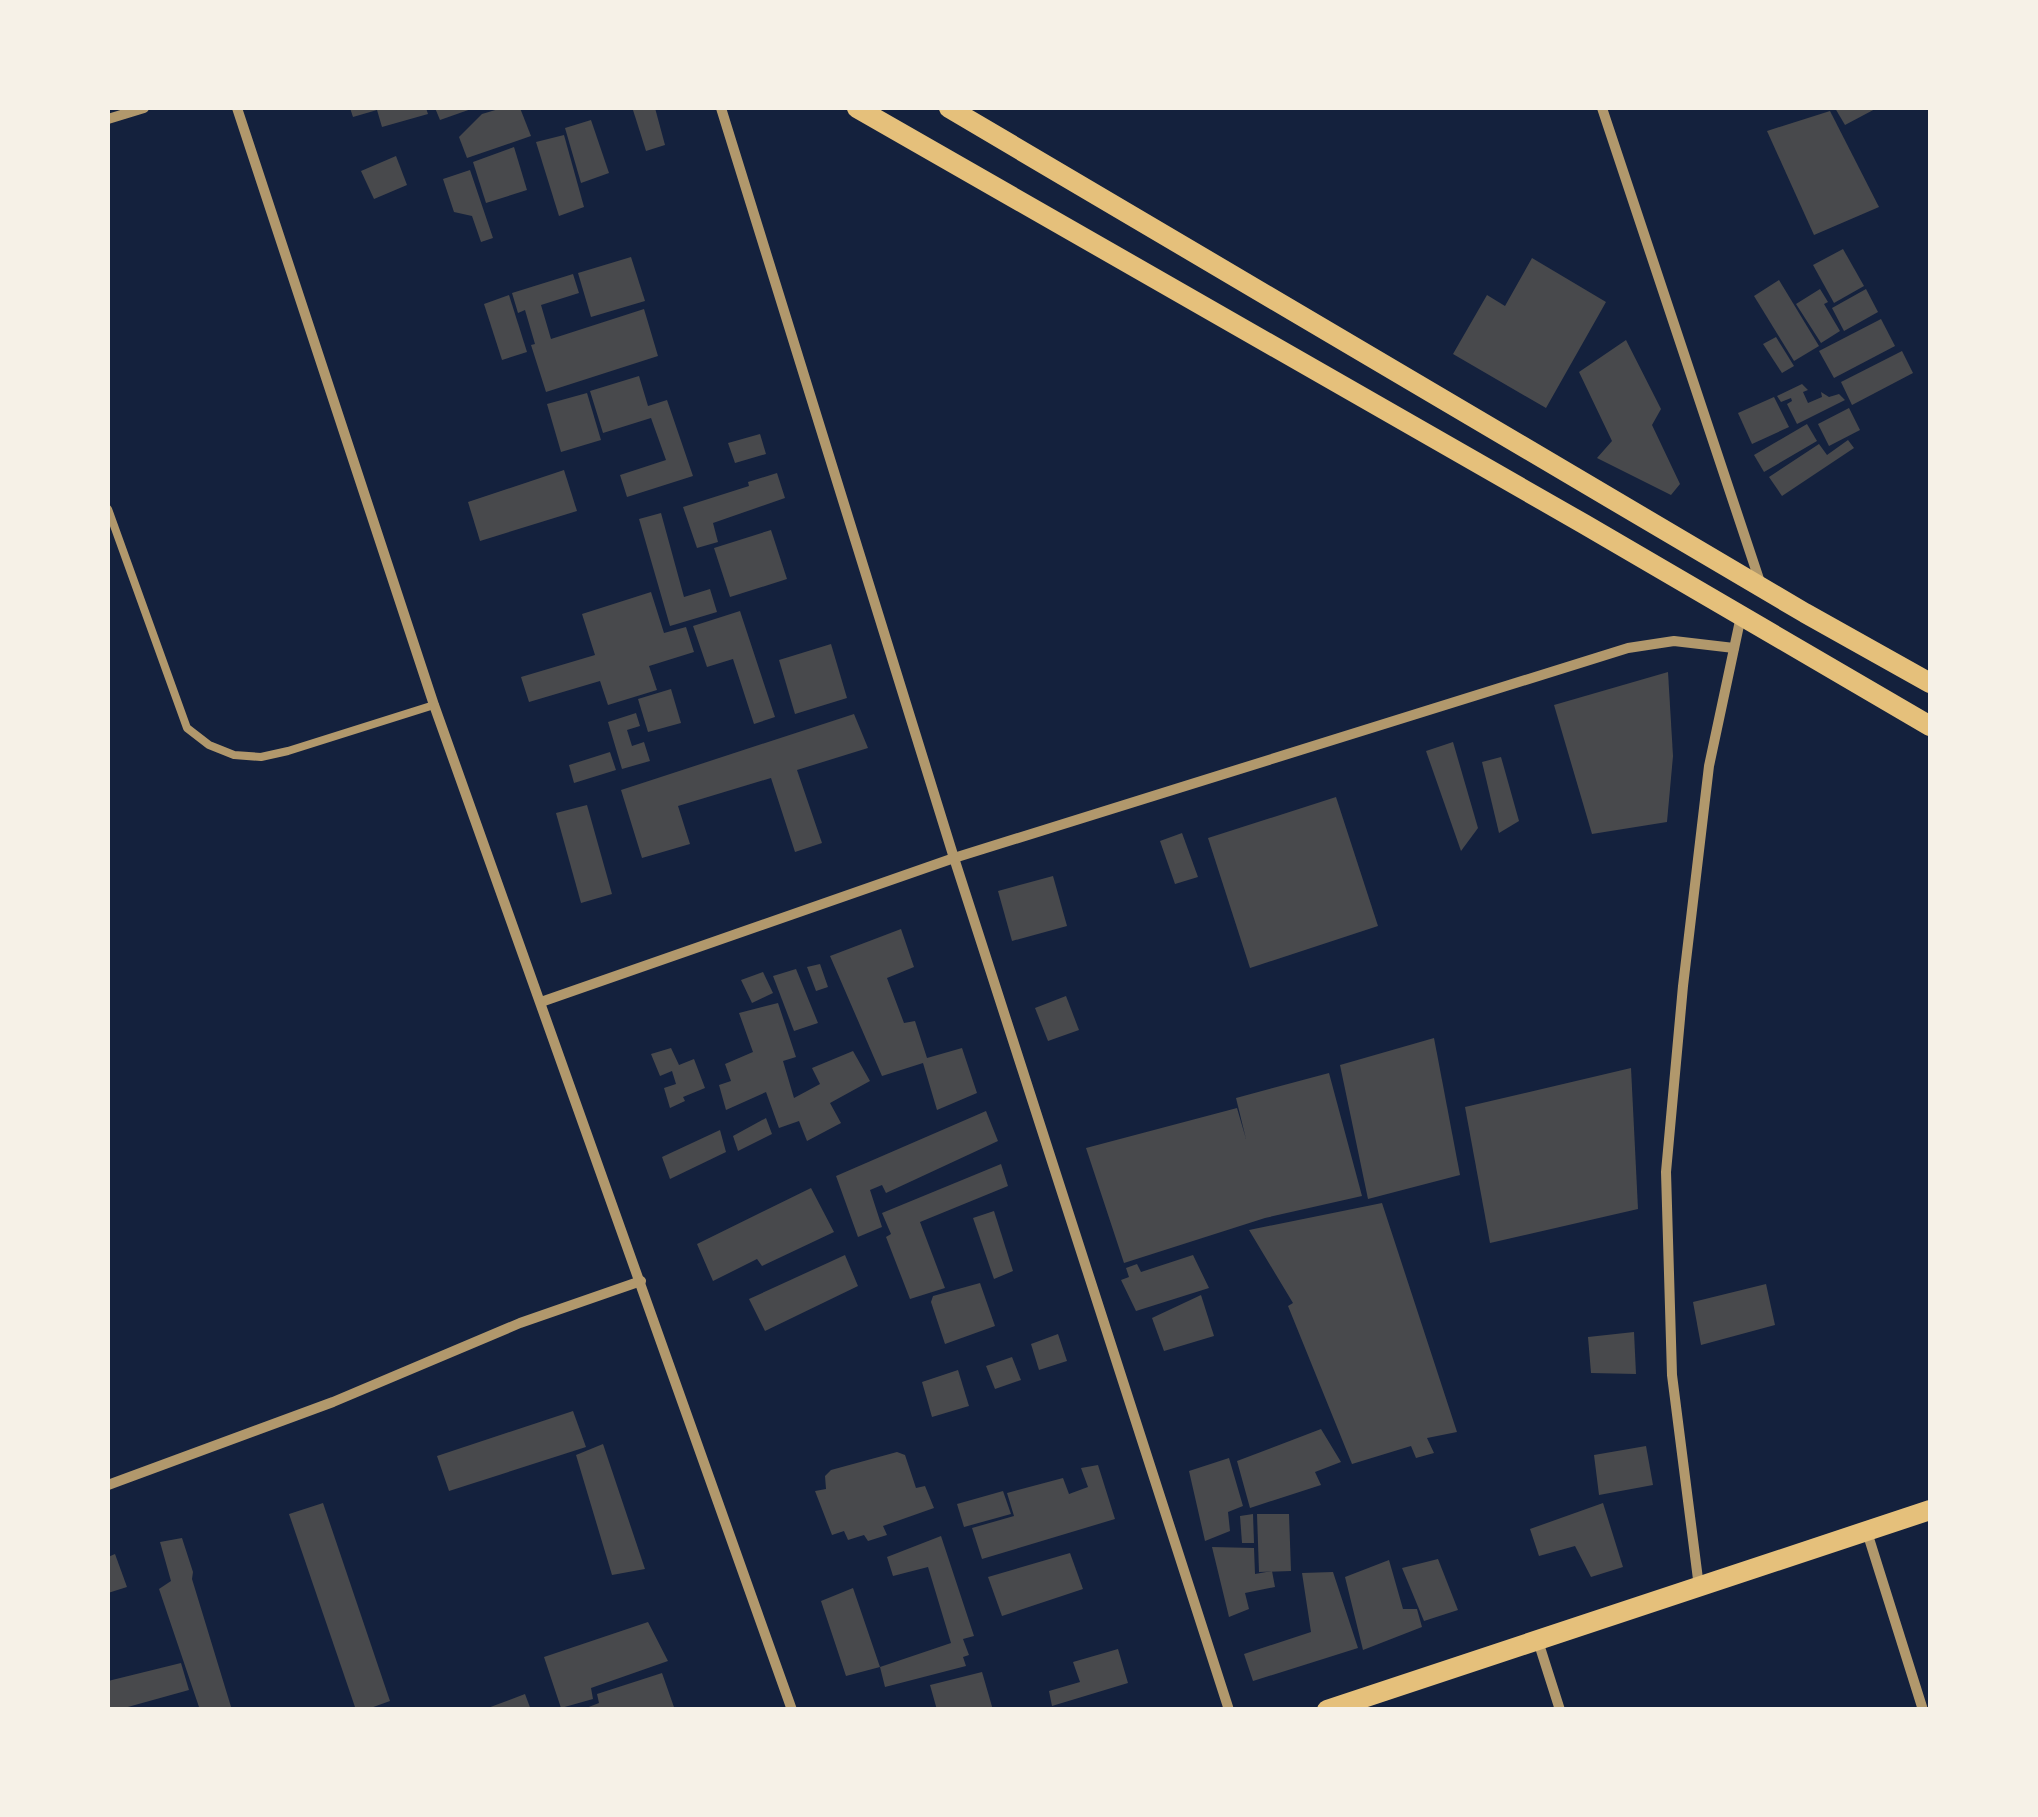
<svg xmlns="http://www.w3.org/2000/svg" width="2038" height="1817" font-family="Ubuntu,sans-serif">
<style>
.building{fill:#48494c}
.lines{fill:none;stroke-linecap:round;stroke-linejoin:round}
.service{stroke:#b1986c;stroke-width:8}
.minor{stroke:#b1986c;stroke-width:10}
.secondary{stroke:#e5c07b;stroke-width:20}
</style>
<rect width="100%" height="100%" fill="#14213d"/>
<g class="building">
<path d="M350,108H426L428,114L382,127L377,110L353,117Z"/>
<path d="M435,108H474L440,120Z"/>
<path d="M502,108H520L531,136L467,158L459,137L482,114Z"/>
<path d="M642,108H655L665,145L646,151L633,110Z"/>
<path d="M1835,108H1877L1845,125Z"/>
<path d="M1830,111L1879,207L1814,235L1767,131Z"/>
<path d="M591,120L609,173L581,183L565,128Z"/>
<path d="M564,135L584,207L559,216L536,142Z"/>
<path d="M514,147L527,190L486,203L473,162Z"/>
<path d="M396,156L407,185L374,199L361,171Z"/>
<path d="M470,170L493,238L481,242L472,216L454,212L443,179Z"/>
<path d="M1843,249L1864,286L1834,303L1813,265Z"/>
<path d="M631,257L645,301L591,317L578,273Z"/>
<path d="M1532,258L1606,302L1546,408L1453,354L1487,295L1505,306Z"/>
<path d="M573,274L579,293L541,305L551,339L644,309L658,356L546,392L531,345L535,344L525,310L518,313L512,293Z"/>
<path d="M1779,280L1819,346L1794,361L1754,296Z"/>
<path d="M1820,289L1828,302L1824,304L1840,331L1821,343L1796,304Z"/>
<path d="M1866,289L1878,312L1844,331L1832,308Z"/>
<path d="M509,295L527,352L502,360L484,304Z"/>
<path d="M1881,319L1895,346L1834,378L1819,351Z"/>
<path d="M1776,337L1794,366L1782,373L1763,344Z"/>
<path d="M1626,340L1661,409L1652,425L1680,484L1671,495L1597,458L1612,441L1579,372Z"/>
<path d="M1902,351L1913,373L1852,405L1841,382Z"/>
<path d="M639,376L648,406L667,400L693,476L627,497L620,475L666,460L651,418L603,433L590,391Z"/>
<path d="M1802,384L1808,390L1803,392L1808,403L1822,397L1821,392L1829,397L1839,394L1845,400L1797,424L1787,404L1792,401L1791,398L1781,402L1777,396Z"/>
<path d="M587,393L601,440L561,452L547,404Z"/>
<path d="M1774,397L1789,427L1752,444L1738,413Z"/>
<path d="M1849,408L1860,430L1829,446L1818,424Z"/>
<path d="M1807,424L1817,441L1764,472L1754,455Z"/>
<path d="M760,434L766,454L735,463L728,443Z"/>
<path d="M1848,440L1854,448L1782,496L1769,477L1819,444L1827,455Z"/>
<path d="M564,470L577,511L480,541L468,502Z"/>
<path d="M777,473L785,498L713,523L718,542L697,548L683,507L749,486L748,482Z"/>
<path d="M661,513L684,597L710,589L717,612L670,626L639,519Z"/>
<path d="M771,530L787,579L730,597L714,548Z"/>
<path d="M651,592L664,633L686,627L694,652L649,666L657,690L608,705L600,681L529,702L521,677L595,655L582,614Z"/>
<path d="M740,611L775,717L754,724L733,659L707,667L693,626Z"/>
<path d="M831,644L847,698L795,714L779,660Z"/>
<path d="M1668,672L1673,756L1667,822L1592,834L1554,705Z"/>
<path d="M671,689L681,723L648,732L638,699Z"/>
<path d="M636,713L640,726L627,730L632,746L644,742L650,761L622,769L608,722Z"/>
<path d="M854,714L868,748L797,770L822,843L795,852L771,778L678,806L690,844L642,858L621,790Z"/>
<path d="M1453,742L1478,828L1461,851L1426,751Z"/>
<path d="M610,752L616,770L574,783L569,765Z"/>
<path d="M1501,757L1519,821L1499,833L1482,762Z"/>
<path d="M1336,797L1378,926L1250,968L1208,838Z"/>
<path d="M587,805L612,894L581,903L556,813Z"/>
<path d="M1182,833L1198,877L1175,884L1160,841Z"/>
<path d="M1053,876L1067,926L1012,941L998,891Z"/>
<path d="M901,929L914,967L887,978L904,1023L915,1021L927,1058L962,1048L977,1093L937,1110L923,1063L882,1076L830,956Z"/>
<path d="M820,964L828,987L816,991L807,967Z"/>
<path d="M796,969L818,1023L794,1031L773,976Z"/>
<path d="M763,972L773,993L752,1003L741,980Z"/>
<path d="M1066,996L1079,1030L1048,1041L1035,1008Z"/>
<path d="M778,1003L796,1057L783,1061L794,1098L820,1084L812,1068L853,1051L870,1081L830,1103L841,1123L807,1141L799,1121L779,1128L766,1092L726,1110L719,1085L731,1081L725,1064L753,1052L739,1013Z"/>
<path d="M1434,1038L1460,1175L1368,1199L1340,1065Z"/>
<path d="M671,1048L679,1065L694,1059L705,1088L683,1097L685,1101L670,1108L664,1088L676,1084L672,1071L660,1076L651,1054Z"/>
<path d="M1631,1068L1638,1209L1490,1243L1465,1107Z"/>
<path d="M1329,1073L1362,1196L1265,1218L1124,1263L1086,1148L1237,1108L1246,1139L1236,1098Z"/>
<path d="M986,1111L998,1141L886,1193L882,1185L870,1190L882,1227L858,1237L836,1176Z"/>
<path d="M766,1118L772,1134L738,1151L733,1136Z"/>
<path d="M720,1130L726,1152L670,1179L662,1157Z"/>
<path d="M1001,1164L1008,1186L920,1222L945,1288L910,1299L886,1237L891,1234L882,1213Z"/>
<path d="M811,1188L834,1232L762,1266L757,1259L713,1281L697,1244Z"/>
<path d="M1382,1203L1457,1432L1427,1438L1434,1453L1416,1458L1411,1446L1352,1464L1288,1306L1293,1303L1249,1230Z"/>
<path d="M994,1211L1013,1271L994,1279L973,1218Z"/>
<path d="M845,1255L858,1286L765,1331L749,1299Z"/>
<path d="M1193,1255L1209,1288L1136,1311L1121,1280L1129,1277L1126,1268L1137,1264L1141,1272Z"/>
<path d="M980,1283L995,1326L945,1344L931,1302L933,1296Z"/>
<path d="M1766,1284L1775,1325L1701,1345L1693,1302Z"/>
<path d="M1201,1295L1214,1336L1164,1351L1152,1318Z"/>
<path d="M1634,1332L1636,1374L1591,1373L1588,1337Z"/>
<path d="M1058,1334L1067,1361L1039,1370L1031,1344Z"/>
<path d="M1012,1357L1021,1380L995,1389L986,1366Z"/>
<path d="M958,1370L969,1406L932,1417L922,1382Z"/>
<path d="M573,1411L586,1447L449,1491L437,1456Z"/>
<path d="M1321,1429L1341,1462L1315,1472L1321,1485L1250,1508L1237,1461Z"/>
<path d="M603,1444L645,1569L612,1575L576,1455Z"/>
<path d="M1646,1446L1653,1485L1599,1495L1594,1455Z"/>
<path d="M897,1452L905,1455L916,1488L925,1486L934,1508L883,1526L887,1535L868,1541L864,1535L848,1540L844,1531L832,1535L815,1491L826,1489L825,1476L831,1470Z"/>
<path d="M1229,1458L1243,1506L1228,1512L1230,1531L1205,1541L1189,1471Z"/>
<path d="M1098,1465L1115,1519L982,1559L972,1528L1014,1516L1007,1493L1063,1478L1069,1494L1088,1487L1081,1468Z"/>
<path d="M1003,1491L1011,1514L964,1527L957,1504Z"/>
<path d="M323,1503L390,1701L365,1710H356L289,1514Z"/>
<path d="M1603,1503L1623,1567L1591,1577L1575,1546L1539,1556L1530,1529Z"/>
<path d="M1253,1514L1254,1543H1242L1240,1516Z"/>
<path d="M1257,1514H1289L1291,1571L1259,1572Z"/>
<path d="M941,1536L974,1636L963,1639L969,1655L963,1657L966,1666L885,1687L880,1667L846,1676L821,1601L853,1588L880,1667L951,1643L928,1567L893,1576L887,1557Z"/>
<path d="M182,1538L193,1572L192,1579L232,1710H200L159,1589L171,1581L160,1542Z"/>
<path d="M1212,1547L1254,1548L1255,1574L1272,1571L1275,1587L1245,1593L1249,1609L1229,1617Z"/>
<path d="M1070,1553L1083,1589L1002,1616L988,1577Z"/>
<path d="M115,1554L127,1587L108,1593V1557Z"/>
<path d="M1438,1559L1458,1610L1424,1621L1402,1568Z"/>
<path d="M1389,1560L1403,1609H1417L1422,1627L1363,1650L1345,1577Z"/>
<path d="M1333,1572L1358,1648L1253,1681L1244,1654L1311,1632L1302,1573Z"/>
<path d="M648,1622L668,1661L591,1688L593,1699L561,1708L544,1657Z"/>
<path d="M1118,1649L1128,1683L1052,1706L1049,1691L1080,1682L1073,1662Z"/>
<path d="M181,1663L189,1690L117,1710H108V1681Z"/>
<path d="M982,1672L993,1710H937L930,1685Z"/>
<path d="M662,1673L675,1710H581L599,1703L597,1694Z"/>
<path d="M525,1694L531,1710H485V1709Z"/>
</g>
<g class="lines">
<path class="service" d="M108,509L187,728L209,745L234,755L261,757L288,751L434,705"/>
<g class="minor">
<path d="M237,108L434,705L792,1710"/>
<path d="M721,108L954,858L1229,1710"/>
<path d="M1602,108L1761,585"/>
<path d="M108,119L144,108"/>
<path d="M541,1002L954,858L1628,648L1674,641L1734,648"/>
<path d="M108,1485L333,1402L520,1323L641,1281"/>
<path d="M1867,1532L1923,1710"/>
<path d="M1699,1587L1672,1375L1666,1172L1683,986L1709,766L1741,616"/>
<path d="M1538,1641L1560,1710"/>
</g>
<g class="secondary">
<path d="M857,108L1584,524L1930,726"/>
<path d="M949,108L1805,613L1930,683"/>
<path d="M1327,1710L1930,1510"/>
</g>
</g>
<rect width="2038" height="1817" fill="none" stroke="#f6f1e7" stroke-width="220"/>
</svg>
